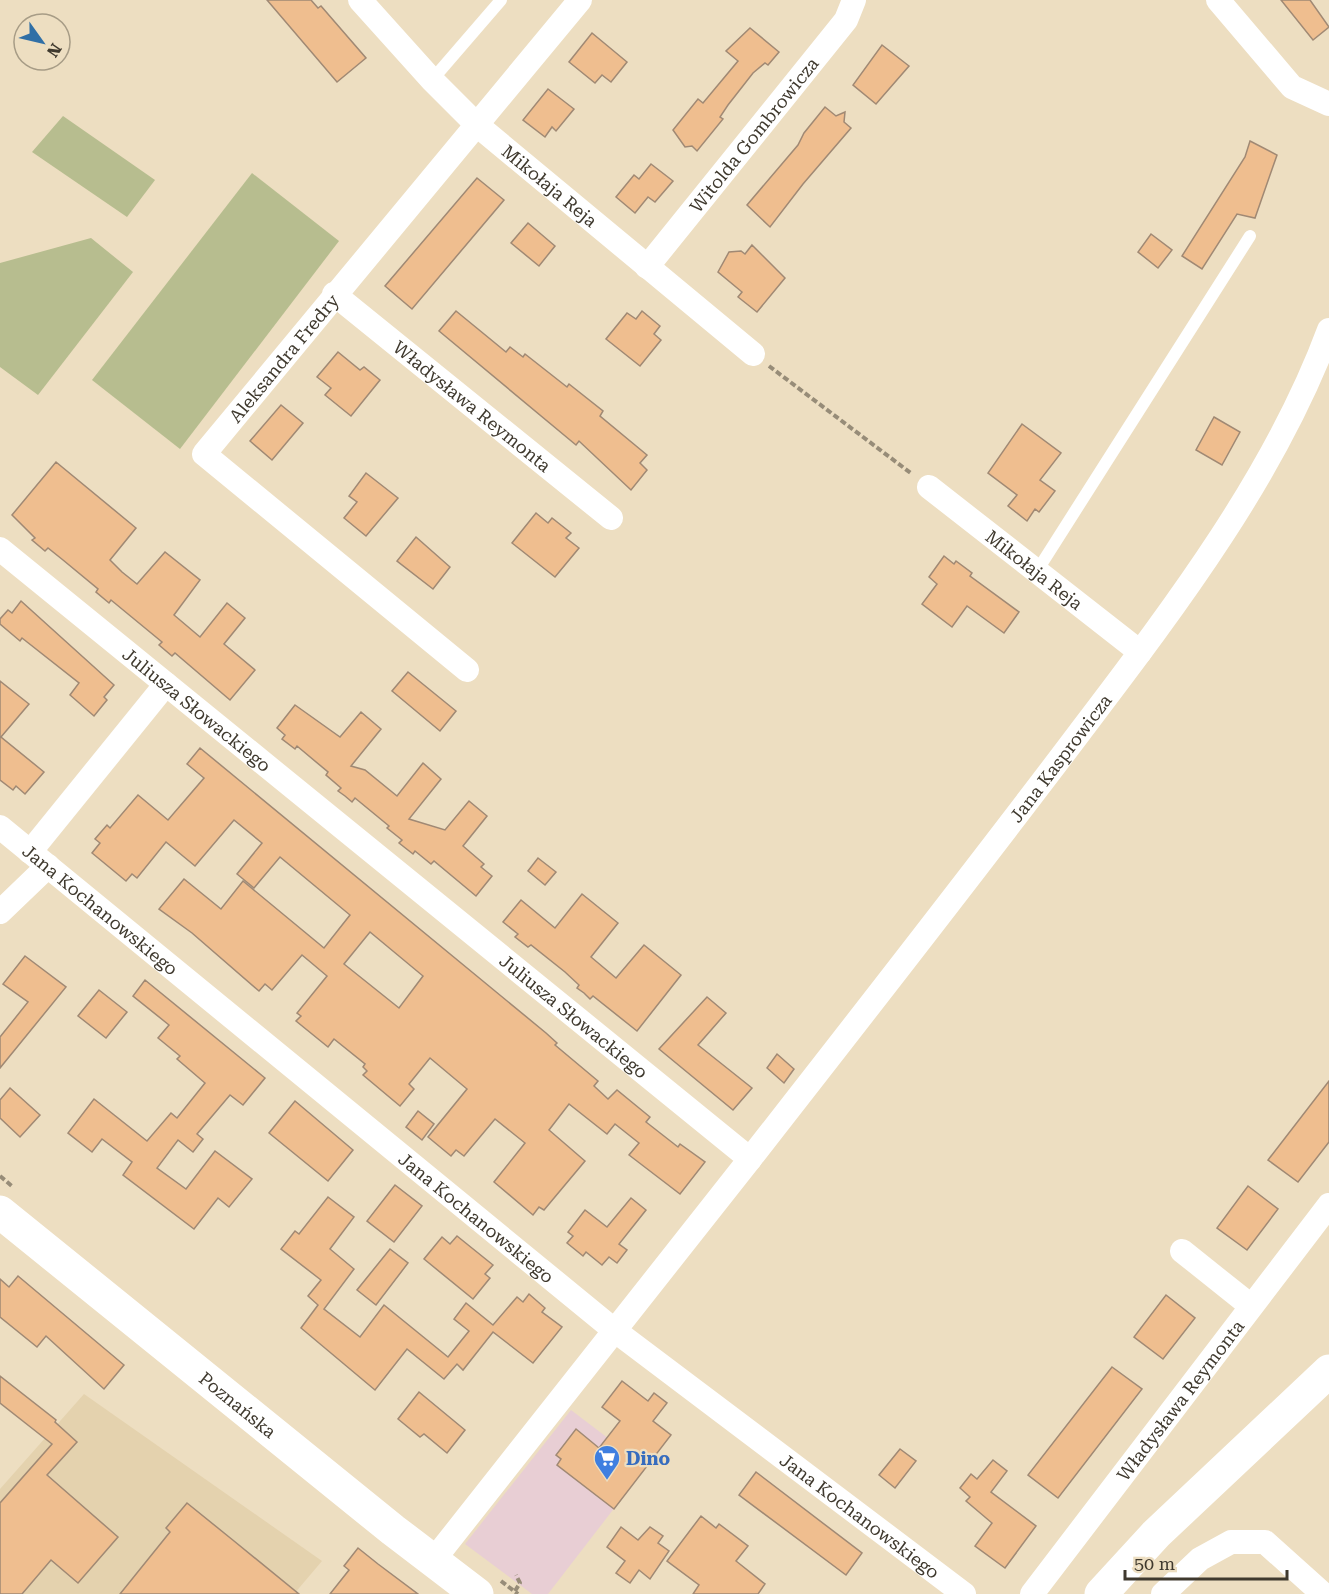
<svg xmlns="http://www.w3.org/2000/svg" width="1329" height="1594" font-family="'Roboto Serif',serif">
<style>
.commercial{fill:#e8ced4}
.built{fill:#e4d2ae}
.green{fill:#b7bd8f}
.building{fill:#efbe8f;stroke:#a08974;stroke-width:1.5;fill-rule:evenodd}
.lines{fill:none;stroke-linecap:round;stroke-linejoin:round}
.path{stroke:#978c78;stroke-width:4;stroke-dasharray:6 3;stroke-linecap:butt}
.lane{stroke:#fff;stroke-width:12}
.street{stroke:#fff;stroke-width:24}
.secondary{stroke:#fff;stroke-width:33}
.labels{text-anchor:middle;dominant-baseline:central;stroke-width:4.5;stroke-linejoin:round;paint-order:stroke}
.street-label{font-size:18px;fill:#3f392e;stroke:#eddec1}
.shop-label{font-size:18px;font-weight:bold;fill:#366cbe;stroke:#eddec1;text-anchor:start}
</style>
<rect width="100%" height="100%" fill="#eddec1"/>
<path class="commercial" d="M571,1410L646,1467L548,1594H532L465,1544Z"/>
<path class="built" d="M84,1394L322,1561L294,1594H0V1489Z"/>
<g class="green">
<path d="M63,116L155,180L127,217L32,152Z"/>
<path d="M252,173L339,241L180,449L92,380Z"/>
<path d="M91,238L133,272L38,395L0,367V263Z"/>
</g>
<g class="building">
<path d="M267,0H311L318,8L321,6L366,58L337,82Z"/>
<path d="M1281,0H1310L1329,27L1313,40Z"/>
<path d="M750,28L779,52L768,65L765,63L753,73L728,105L720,117L723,119L697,151L692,146L685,147L673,130L698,99L703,103L738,61L726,51Z"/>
<path d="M592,33L627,62L611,82L602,75L595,83L569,62Z"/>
<path d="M882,45L909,66L876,104L853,85Z"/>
<path d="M548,89L574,109L556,131L552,127L545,137L523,120Z"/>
<path d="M825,107L836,116L845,112L844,122L851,128L803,184L770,227L747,205L798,145L804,133Z"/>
<path d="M1250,141L1277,155L1255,218L1237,214L1202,269L1182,256L1245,157Z"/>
<path d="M651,164L673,181L655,202L648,197L635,213L616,197L634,175L639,179Z"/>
<path d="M477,178L504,200L412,309L385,286Z"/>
<path d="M528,223L555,246L539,266L511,243Z"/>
<path d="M1151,234L1172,250L1158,268L1138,252Z"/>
<path d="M752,245L785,278L757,312L738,297L742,292L718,272L729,252L741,251L745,254Z"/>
<path d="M456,311L506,352L510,347L523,357L525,354L567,387L569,384L603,411L600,416L647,455L640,463L647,470L631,490L579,441L576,445L439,331Z"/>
<path d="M642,311L660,326L654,334L661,340L640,366L606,339L627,313L636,319Z"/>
<path d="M338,352L360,370L364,367L380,380L351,416L325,395L331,388L317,377Z"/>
<path d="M281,405L303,423L272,460L250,441Z"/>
<path d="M1214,417L1240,432L1222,465L1196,450Z"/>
<path d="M1022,424L1061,453L1040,480L1055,491L1039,512L1035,509L1027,521L1008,506L1017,495L988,473Z"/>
<path d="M56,462L136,528L110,560L122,572L137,584L165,552L200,580L174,615L200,637L227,603L245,618L224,644L255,670L230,700L175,653L172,656L159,645L162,642L111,600L109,603L96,592L98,589L63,560L48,548L45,551L32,540L35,538L12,515Z"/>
<path d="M366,473L398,498L366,536L344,518L357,502L349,496Z"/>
<path d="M536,513L548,523L552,518L571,533L566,538L579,548L555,577L512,543Z"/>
<path d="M416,537L450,567L433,589L397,561Z"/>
<path d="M944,556L954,564L956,561L972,573L970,576L1019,612L1004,633L967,606L952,627L922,604L937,584L929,577Z"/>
<path d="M21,601L114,685L104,697L107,700L94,716L70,695L79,683L22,638L20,641L0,624V619L8,610L12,613Z"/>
<path d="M408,672L456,711L440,731L392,691Z"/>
<path d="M0,681L29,704L1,737L44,772L25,794L16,786L13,790L0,780Z"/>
<path d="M295,705L340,737L361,712L381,729L351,766L365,770L397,796L423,763L441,779L409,819L445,830L469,801L487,816L463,846L484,864L481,867L492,876L476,896L434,861L431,864L415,851L413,854L399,843L402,840L387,828L389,826L355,798L352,802L345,796L338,791L341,788L326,775L328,772L297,746L295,749L282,739L285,735L277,728Z"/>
<path d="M200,748L546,1033L557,1043L555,1045L598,1081L594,1086L608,1099L617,1090L650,1117L646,1122L678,1147L680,1144L705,1162L680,1194L629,1155L639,1143L615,1124L607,1134L569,1104L549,1130L585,1161L544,1210L539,1207L533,1215L494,1182L525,1143L495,1119L464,1156L456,1150L451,1156L428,1137L467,1089L430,1058L409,1084L414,1089L400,1106L363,1075L367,1071L363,1067L365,1064L334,1039L328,1047L296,1021L301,1016L297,1013L327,976L302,955L272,990L265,984L259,991L192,933L159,909L184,879L221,909L243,881L324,948L350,915L280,857L254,888L237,874L262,843L234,820L195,866L166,842L137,878L132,874L126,881L92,853L100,843L95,839L107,825L110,828L138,795L168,820L204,778L187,764ZM370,932L423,976L399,1008L344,964Z"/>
<path d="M538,858L556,872L545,885L528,871Z"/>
<path d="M582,894L618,923L591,957L616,978L644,945L681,975L637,1031L593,996L590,999L584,993L577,988L579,985L565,972L531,945L528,947L515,937L518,934L503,922L521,900L555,928Z"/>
<path d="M25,956L66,987L0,1068V1037L28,1002L3,984Z"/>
<path d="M145,980L265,1078L243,1105L230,1095L197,1134L203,1139L193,1152L178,1140L157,1168L186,1189L215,1151L252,1179L229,1207L218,1198L194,1229L123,1175L132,1162L102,1139L92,1152L68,1133L94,1099L147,1141L171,1113L177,1118L205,1083L177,1059L180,1056L158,1038L169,1025L133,996Z"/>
<path d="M99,990L127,1012L106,1038L78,1016Z"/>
<path d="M707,997L726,1013L698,1045L752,1088L733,1110L659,1049Z"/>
<path d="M777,1054L794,1069L784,1083L767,1068Z"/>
<path d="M1329,1081V1142L1298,1182L1268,1160Z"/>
<path d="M10,1088L40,1115L20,1137L0,1118V1100Z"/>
<path d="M295,1101L353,1150L328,1181L269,1133Z"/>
<path d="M418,1111L434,1124L422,1140L406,1127Z"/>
<path d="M395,1185L422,1206L394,1242L367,1221Z"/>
<path d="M1248,1186L1278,1209L1247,1250L1217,1228Z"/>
<path d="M328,1197L354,1217L330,1249L354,1269L324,1309L360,1337L384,1305L448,1357L469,1331L454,1319L466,1303L493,1325L517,1297L523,1302L529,1294L545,1308L542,1312L562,1327L533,1363L493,1332L463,1370L457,1364L444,1379L407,1349L375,1390L301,1328L318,1305L308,1296L321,1280L281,1249L295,1231L299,1234Z"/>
<path d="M631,1198L646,1210L619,1244L627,1250L617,1263L609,1257L602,1265L586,1252L583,1256L567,1243L573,1236L568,1232L585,1210L607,1227Z"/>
<path d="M457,1236L493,1265L485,1274L490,1278L473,1299L424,1259L442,1237L450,1244Z"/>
<path d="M390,1249L408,1263L376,1305L357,1290Z"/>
<path d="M18,1276L124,1365L104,1389L46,1336L37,1347L0,1317V1279L9,1287Z"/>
<path d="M1166,1295L1195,1318L1163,1359L1134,1337Z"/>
<path d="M1112,1367L1142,1389L1058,1498L1028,1475Z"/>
<path d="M0,1376L56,1420L55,1422L77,1442L47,1475L118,1537L78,1583L51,1560L22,1594H0V1503L52,1444L0,1403Z"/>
<path d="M622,1381L648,1401L654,1393L667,1403L653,1421L671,1435L614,1509L557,1465L561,1459L556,1455L576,1429L599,1448L620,1421L602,1407Z"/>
<path d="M419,1392L465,1430L447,1453L424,1434L420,1437L398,1419Z"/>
<path d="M900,1449L916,1461L895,1488L879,1475Z"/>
<path d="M993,1460L1007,1471L991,1492L1036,1526L1005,1568L975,1546L992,1523L966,1501L970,1497L960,1488L971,1474L977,1479Z"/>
<path d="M756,1472L862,1553L846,1575L739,1495Z"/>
<path d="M187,1503L234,1541L299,1594H120L170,1532L166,1528Z"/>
<path d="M701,1516L716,1528L719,1524L748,1546L736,1561L765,1584L758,1594H693L699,1585L667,1561Z"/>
<path d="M621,1527L638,1540L650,1527L663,1536L658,1543L669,1551L650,1579L639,1570L630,1583L616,1573L625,1561L607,1547Z"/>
<path d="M358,1548L378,1564L418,1594H330L349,1570L344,1566Z"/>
</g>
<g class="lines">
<g class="path">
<path d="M769,366L912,474"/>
<path d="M0,1176L13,1187"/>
<path d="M501,1581L518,1594"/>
<path d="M515,1591L520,1583L516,1575"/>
</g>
<g class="lane">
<path d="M432,80L501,0"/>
<path d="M1037,571L1250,236"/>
</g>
<g class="street">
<path id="s1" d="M360,0L432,80L477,125L753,354"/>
<path d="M1218,0L1292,87L1329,104"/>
<path id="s2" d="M647,267L846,20L854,0"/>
<path id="s3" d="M334,294L611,518"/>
<path id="s4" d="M929,487L1140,652"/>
<path id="s5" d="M0,549L750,1159L432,1562"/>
<path id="s6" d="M467,670L204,454L580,0"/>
<path id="s7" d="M0,827L614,1330L964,1594"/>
<path d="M30,852L166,684"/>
<path d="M0,912L48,866"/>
<path id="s8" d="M750,1159C861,1017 972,875 1080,732C1174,608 1275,476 1329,330"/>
<path d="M1182,1251L1251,1306"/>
<path id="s9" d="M1032,1594L1329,1205"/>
<path d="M1163,1594L1200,1559L1231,1542H1265L1323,1594"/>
</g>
<g class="secondary">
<path id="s10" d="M0,1212L393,1530L477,1594"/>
<path d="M1101,1594L1156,1534L1329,1371"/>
</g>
</g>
<defs>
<g id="supermarket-pin" transform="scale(1.35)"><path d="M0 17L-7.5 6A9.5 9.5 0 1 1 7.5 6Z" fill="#3f7fe0" stroke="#eddec1"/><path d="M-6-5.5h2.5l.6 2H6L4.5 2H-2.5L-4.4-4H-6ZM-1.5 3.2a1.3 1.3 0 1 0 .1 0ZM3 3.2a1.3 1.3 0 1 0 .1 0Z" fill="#fff"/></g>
</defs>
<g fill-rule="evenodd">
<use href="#supermarket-pin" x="607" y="1458"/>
</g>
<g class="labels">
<g class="street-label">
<text stroke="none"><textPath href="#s2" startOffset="170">Witolda Gombrowicza</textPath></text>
<text stroke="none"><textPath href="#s1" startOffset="266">Mikołaja Reja</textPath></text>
<text stroke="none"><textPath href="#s6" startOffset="465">Aleksandra Fredry</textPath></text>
<text stroke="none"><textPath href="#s3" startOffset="178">Władysława Reymonta</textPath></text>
<text stroke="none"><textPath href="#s4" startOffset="134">Mikołaja Reja</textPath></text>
<text stroke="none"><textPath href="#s5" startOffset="254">Juliusza Słowackiego</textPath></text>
<text stroke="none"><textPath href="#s8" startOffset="507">Jana Kasprowicza</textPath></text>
<text stroke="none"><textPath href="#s7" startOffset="130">Jana Kochanowskiego</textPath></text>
<text stroke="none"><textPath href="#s5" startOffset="740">Juliusza Słowackiego</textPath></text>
<text stroke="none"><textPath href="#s7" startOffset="616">Jana Kochanowskiego</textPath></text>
<text stroke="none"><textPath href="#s9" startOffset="244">Władysława Reymonta</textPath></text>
<text stroke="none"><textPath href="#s10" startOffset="306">Poznańska</textPath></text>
<text stroke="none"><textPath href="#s7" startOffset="1102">Jana Kochanowskiego</textPath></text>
</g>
<g class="shop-label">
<text x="626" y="1458">Dino</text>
</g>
</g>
<g transform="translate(42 42) rotate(124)"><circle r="28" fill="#eddec1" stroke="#a79c86" stroke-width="1.5"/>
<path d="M0-4.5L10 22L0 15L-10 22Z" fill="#306fa6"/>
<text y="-9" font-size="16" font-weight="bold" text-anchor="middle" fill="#3f392e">N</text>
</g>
<path d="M1125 1570v9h162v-9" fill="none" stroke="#3f392e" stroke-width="3"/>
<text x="1134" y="1570" font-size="18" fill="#3f392e" stroke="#eddec1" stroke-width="4.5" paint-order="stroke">50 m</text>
</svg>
